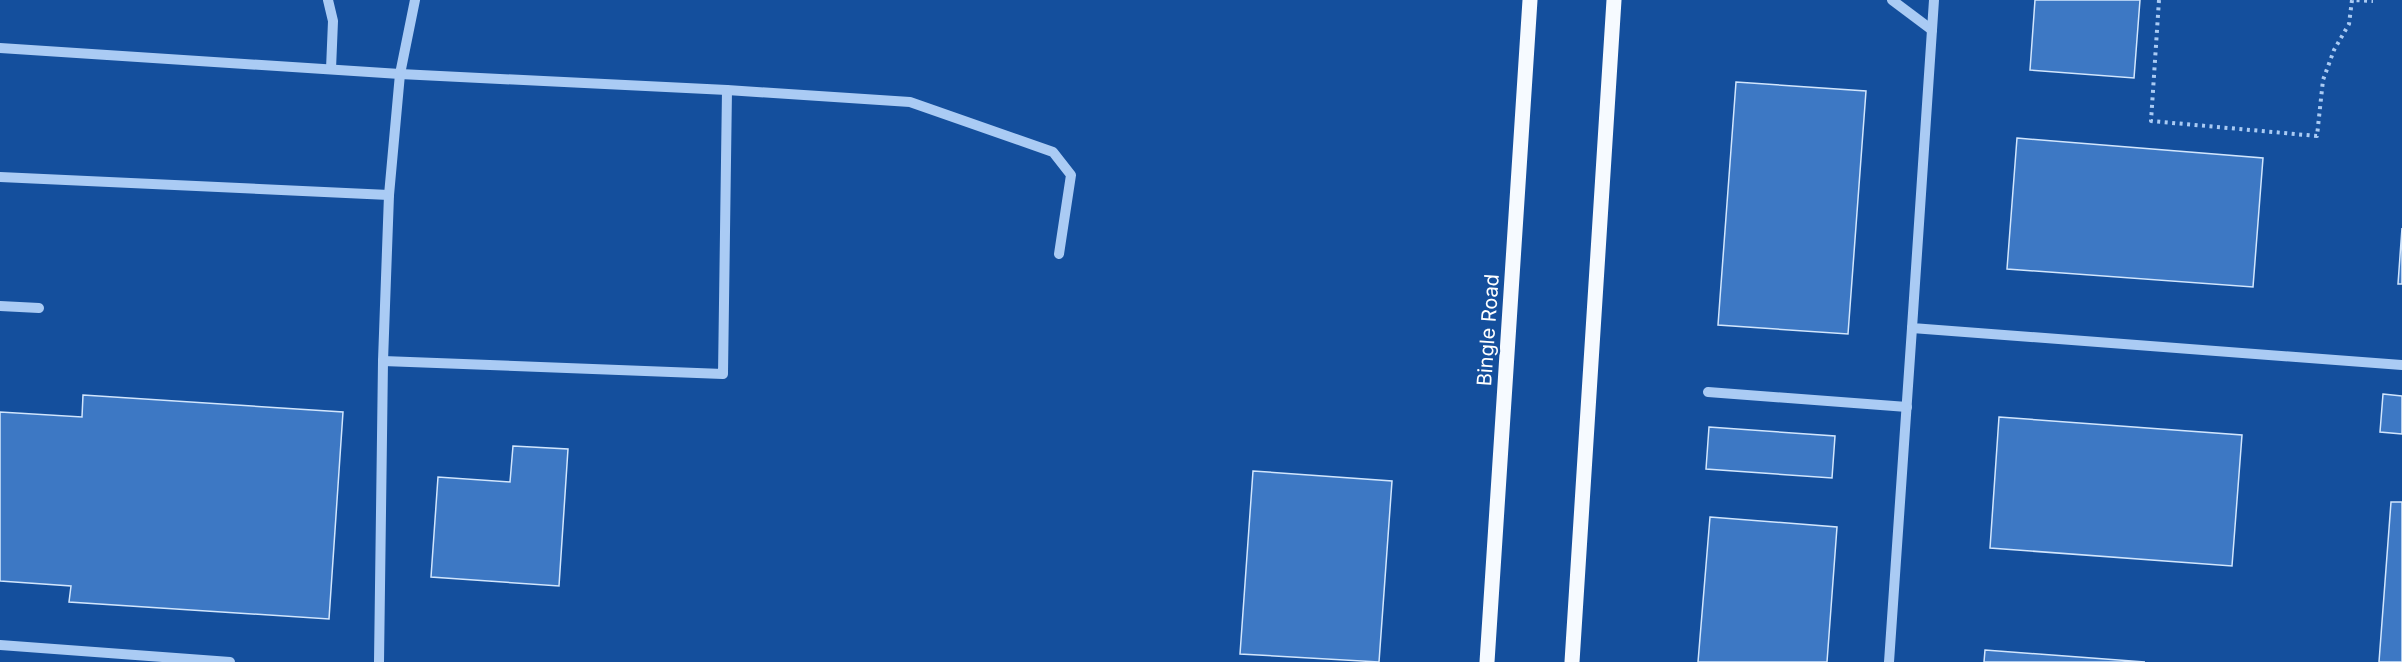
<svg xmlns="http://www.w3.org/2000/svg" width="2402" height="662" font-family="Inter,sans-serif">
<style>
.building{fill:#3d78c4;stroke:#d2e6fd;stroke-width:1.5}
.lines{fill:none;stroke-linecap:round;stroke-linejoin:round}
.path{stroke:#aacbf4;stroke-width:4;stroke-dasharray:3 4.5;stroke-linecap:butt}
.minor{stroke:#aacbf4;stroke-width:10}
.major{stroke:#f6faff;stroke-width:15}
.labels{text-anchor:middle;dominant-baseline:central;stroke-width:4.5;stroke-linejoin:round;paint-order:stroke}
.street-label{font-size:20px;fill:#fff;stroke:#144f9d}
</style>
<rect width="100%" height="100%" fill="#144f9d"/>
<g class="building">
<path d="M2035,0H2140L2134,78L2030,70Z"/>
<path d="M1736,82L1866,91L1848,334L1718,325Z"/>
<path d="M2017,138L2263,158L2253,287L2007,269Z"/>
<path d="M2402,228V284H2398Z"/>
<path d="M2383,394L2402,396V434L2380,432Z"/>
<path d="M83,395L343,412L329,619L69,602L71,586L0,581V412L82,417Z"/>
<path d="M1999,417L2242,435L2232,566L1990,548Z"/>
<path d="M1709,427L1835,436L1832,478L1706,469Z"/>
<path d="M513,446L568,449L559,586L431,577L438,477L510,482Z"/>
<path d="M1253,471L1392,481L1379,662L1240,654Z"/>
<path d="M2391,502H2402V662H2379Z"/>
<path d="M1710,517L1837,527L1827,662H1698Z"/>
<path d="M1985,650L2145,662H1984Z"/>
</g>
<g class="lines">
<path class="path" d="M2159,0L2151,121L2317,136L2323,80L2334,50L2349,24L2352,0L2373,1"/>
<g class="minor">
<path d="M328,0L333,21L331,69"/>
<path d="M1892,0L1932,30"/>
<path d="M1934,0L1912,328L2402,365"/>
<path d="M0,48L400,74L727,90L910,102L1053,152L1071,175L1059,254"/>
<path d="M0,177L389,195"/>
<path d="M0,306L39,308"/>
<path d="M383,361L723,374L727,90"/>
<path d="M1708,392L1907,407"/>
<path d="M0,645L230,662"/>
<path d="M379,662L383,361L389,195L400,74L415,0"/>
<path d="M1889,662L1912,328"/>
</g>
<g class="major">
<path d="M1487,662L1530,0"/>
<path d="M1572,662L1614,0"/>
</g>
</g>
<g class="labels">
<g class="street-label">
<text transform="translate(1488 330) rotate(-86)">Bingle Road</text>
</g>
</g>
</svg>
